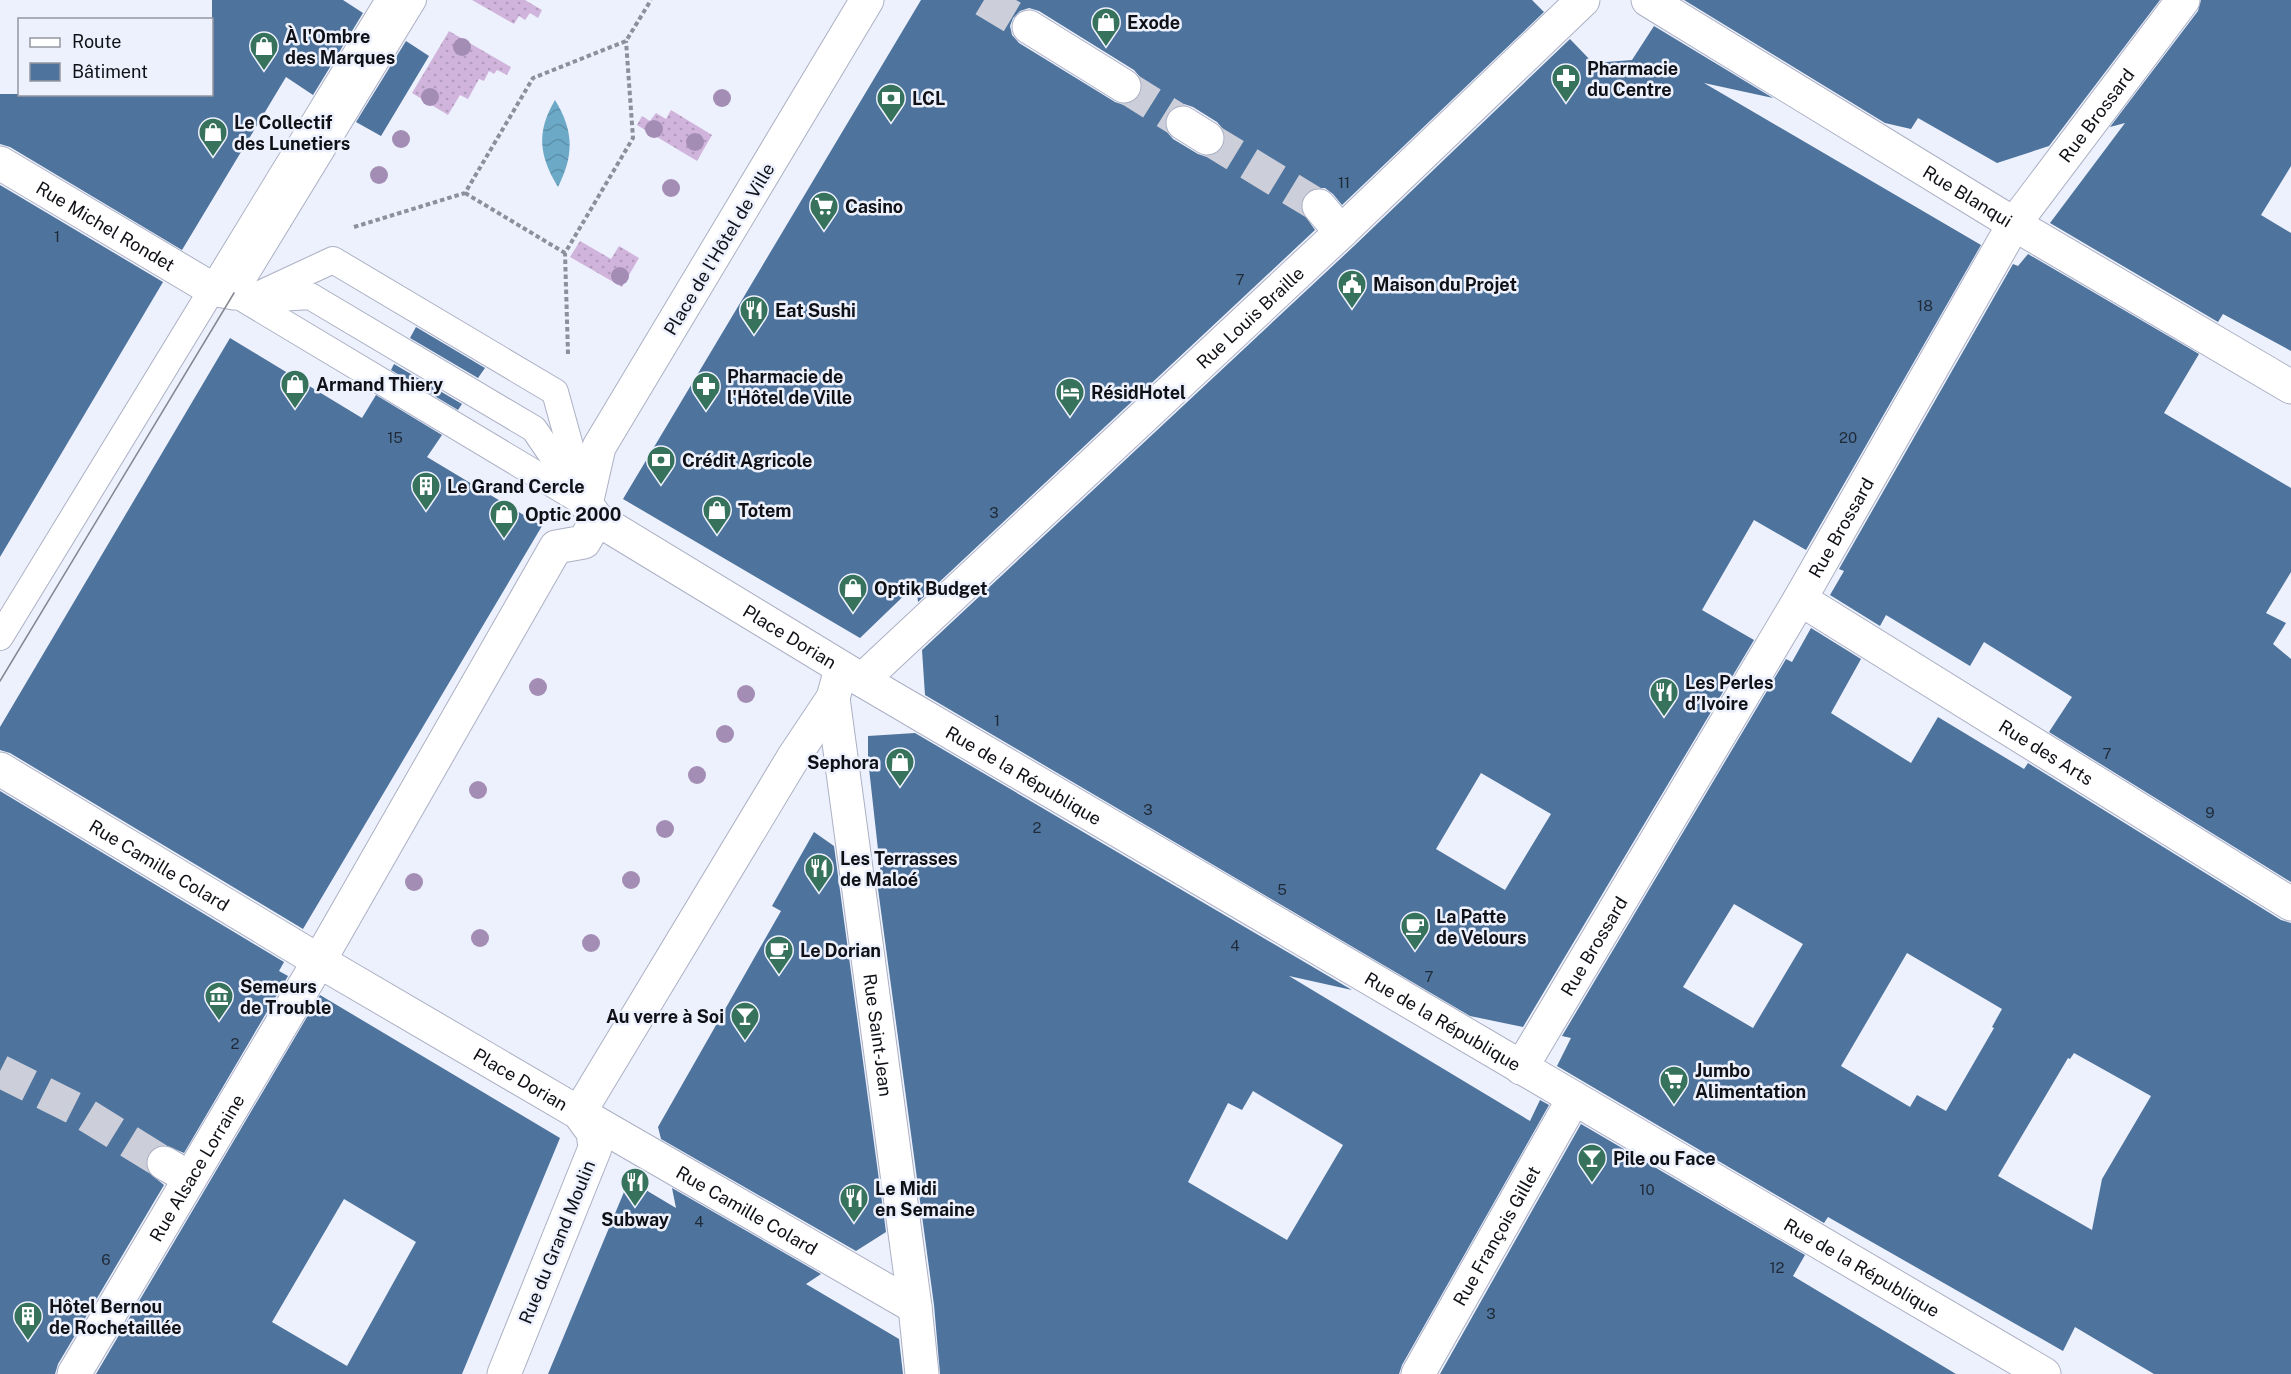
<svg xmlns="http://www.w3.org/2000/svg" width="2291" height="1374" font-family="'Public Sans',sans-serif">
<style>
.grass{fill:url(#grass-dots)}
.water{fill:url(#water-waves)}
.building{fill:#4e739c;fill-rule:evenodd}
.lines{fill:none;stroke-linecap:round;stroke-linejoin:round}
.pedestrian-tunnel{stroke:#cccfda;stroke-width:33;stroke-dasharray:33 16;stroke-linecap:butt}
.service-casing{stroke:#abb0c4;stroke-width:28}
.pedestrian-casing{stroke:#abb0c4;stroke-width:35}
.minor-casing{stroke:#abb0c4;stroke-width:35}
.path{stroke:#8d909a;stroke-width:4;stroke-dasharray:4.5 3;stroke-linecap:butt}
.service{stroke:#fff;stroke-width:26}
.pedestrian{stroke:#fff;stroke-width:33}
.minor{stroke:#fff;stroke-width:33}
.tram{stroke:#848790;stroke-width:1.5}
.tree{fill:#a38db4}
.labels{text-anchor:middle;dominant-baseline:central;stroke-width:5;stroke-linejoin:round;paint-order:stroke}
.number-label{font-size:15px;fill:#1f2a38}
.poi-label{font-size:18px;font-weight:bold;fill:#0f1117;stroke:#edf1fd;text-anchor:start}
.street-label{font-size:18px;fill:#0f1117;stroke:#edf1fd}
</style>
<defs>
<pattern id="grass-dots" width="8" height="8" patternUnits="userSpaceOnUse" patternTransform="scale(1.5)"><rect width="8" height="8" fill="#d0b4dc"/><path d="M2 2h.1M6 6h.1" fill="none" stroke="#b19abc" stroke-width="1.8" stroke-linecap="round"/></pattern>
<pattern id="water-waves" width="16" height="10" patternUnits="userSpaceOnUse" patternTransform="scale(1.5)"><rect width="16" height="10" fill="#6ca9c7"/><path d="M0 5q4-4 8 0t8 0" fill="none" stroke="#5c90aa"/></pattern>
</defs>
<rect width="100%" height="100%" fill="#edf1fd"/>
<g class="grass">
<path d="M472,0H525L542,10L538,18L530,13L525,20L519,16L514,24Z"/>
<path d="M449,31L511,67L507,75L497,70L494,74L489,71L484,81L479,79L468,99L460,95L448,115L412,93Z"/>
<path d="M671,110L712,135L697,161L637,125L642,116L650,121L656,113L666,119Z"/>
<path d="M580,241L611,259L619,246L639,258L622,287L570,257Z"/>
</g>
<path class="water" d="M555,100C574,131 574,155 558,187C539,156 536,132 555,100Z"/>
<g class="building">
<path d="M212,0H343L363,13L313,95L286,77L182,250L10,147L0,144V94H212Z"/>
<path d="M921,0H1532L1544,12L1342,205L1333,194L1325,188H1315L1306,192L1301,200V210L1315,230L918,602L916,584L860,638L623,499ZM1029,8L1039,11L1134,70L1140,77L1143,86L1140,96L1133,102L1124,105L1115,102L1019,43L1012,35L1010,26L1013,18L1020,11ZM1184,104L1193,107L1217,122L1223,129L1226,139L1223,148L1216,154L1207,157L1198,154L1173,139L1167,132L1164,123L1167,114L1174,107Z"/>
<path d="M1684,0H2160L2049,146L1997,163L1918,118L1911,129L1885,123Z"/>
<path d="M2201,0H2291V166L2261,215L2291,233V351L2223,314L2218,322L2050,223L2125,123L2110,127L2198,11Z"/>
<path d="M1654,26L1773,98L1704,83L1981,245L1806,550L1754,520L1702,610L1754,640L1523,1027L1470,1016L925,695L922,650L1354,246L1570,39L1593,63L1632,60ZM1481,773L1551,814L1505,890L1436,849Z"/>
<path d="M406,41L429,56L381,136L356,122Z"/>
<path d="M0,185L163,282L0,557Z"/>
<path d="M2028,254L2199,354L2164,413L2291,488V572L2266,613L2286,623L2273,644L2291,659V882L2049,732L2072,697L1984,642L1970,666L1886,615L1880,626L1830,595L1844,571L1839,569L2013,264L2018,266Z"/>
<path d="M416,327L485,368L478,378L410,338Z"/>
<path d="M230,338L362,418L376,395L442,435L427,457L542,526L303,929L10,753L0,750V727Z"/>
<path d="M394,364L462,404L458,410L391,370Z"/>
<path d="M1811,628L1861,659L1831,713L1911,763L1938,717L2024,769L2028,763L2281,920L2291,923V1374H2154L2075,1327L2063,1351L1828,1217L1824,1223L1557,1066L1571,1038L1562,1036L1786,659L1792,662ZM1734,904L1803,944L1753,1028L1683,987ZM1907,953L2002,1009L1992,1027L1994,1028L1946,1111L1917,1095L1910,1107L1841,1066ZM2074,1053L2151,1096L2102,1179L2092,1230L1998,1176L2068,1058L2070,1059Z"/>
<path d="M915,733L1352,990L1289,976L1530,1121L1540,1100L1549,1105L1402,1365L1399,1374H940L934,1305L876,874L881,877L868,759V736ZM1253,1091L1343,1145L1287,1240L1188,1182L1228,1103L1242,1110Z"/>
<path d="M0,791L284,962L279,971L288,976L184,1153L163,1144L155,1147L148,1153L145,1162L148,1172L164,1185L58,1364L55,1374H0Z"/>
<path d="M814,832L834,846L886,1232L856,1251L661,1139L658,1127L781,911L772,906Z"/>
<path d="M320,995L560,1138L462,1374H96ZM344,1199L416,1242L347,1366L272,1322Z"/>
<path d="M1581,1124L1805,1255L1793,1276L1956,1374H1440Z"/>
<path d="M629,1180L676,1208L672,1188L821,1274L806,1284L899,1339L903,1374H548Z"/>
</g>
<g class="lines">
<g class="pedestrian-tunnel">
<path d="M984,0L1029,27"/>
<path d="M1124,86L1183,123"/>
<path d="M1207,138L1319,206"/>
<path d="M0,1071L78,1110L164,1163"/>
</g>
<g class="service-casing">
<g id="service">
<path d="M413,0L234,293L586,504"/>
<path d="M263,299L310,296L534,429L575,489"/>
<path d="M247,300L333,260L555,392L586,504"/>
<path d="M0,637L389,0"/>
</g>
</g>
<g class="pedestrian-casing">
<g id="pedestrian">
<path d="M1029,27L1124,86"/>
<path d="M1183,123L1207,138"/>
<path id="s1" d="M0,163L212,289"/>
<path d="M1319,206L1341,232"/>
<path id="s2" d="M862,680L1341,232L1583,0"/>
<path id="s3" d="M833,698L915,1307L922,1374"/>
<path id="s4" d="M579,1113L915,1307"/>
<path d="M164,1163L190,1178"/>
<path id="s5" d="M74,1374L319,961L556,547L584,542L597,519"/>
</g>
</g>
<g class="minor-casing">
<g id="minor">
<path id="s6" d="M867,0L599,447L586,504L597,519L862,680L2044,1374"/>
<path id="s7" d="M1648,0L2014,224L2291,387"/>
<path d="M212,289L234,293"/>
<path id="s8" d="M1800,599L2291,904"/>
<path id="s9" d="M0,769L319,961L579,1113L593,1132L595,1148L504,1374"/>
<path id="s10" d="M1521,1068L1800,599L2014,224L2183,0"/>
<path d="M579,1113L793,758L833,698L838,680L843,669"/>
<path id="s11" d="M1418,1374L1574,1098"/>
</g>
</g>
<g class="path">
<path d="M465,193L565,253"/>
<path d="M354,227L465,193L533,78L626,41L651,0"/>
<path d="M568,354L565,253L633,138L626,41"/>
</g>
<use href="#service" class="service"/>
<use href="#pedestrian" class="pedestrian"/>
<use href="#minor" class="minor"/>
<path class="tram" d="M0,681L234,293"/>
</g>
<g class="tree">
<circle cx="462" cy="47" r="9"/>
<circle cx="430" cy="97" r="9"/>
<circle cx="722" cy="98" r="9"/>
<circle cx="654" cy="129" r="9"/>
<circle cx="401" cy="139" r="9"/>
<circle cx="695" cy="142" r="9"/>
<circle cx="379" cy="175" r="9"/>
<circle cx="671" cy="188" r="9"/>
<circle cx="620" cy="276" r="9"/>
<circle cx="538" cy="687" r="9"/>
<circle cx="746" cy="694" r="9"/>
<circle cx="725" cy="734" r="9"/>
<circle cx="697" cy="775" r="9"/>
<circle cx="478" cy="790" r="9"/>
<circle cx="665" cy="829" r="9"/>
<circle cx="631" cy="880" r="9"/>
<circle cx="414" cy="882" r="9"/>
<circle cx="480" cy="938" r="9"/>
<circle cx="591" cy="943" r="9"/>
</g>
<defs>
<g id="shop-pin" transform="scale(1.5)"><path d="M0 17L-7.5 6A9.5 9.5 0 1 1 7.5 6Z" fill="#36725c" stroke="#edf1fd"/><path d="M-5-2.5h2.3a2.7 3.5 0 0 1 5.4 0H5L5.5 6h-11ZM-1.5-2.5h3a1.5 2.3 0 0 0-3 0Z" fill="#fff"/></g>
<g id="pharmacy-pin" transform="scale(1.5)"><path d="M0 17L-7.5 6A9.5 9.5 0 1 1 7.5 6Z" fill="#36725c" stroke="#edf1fd"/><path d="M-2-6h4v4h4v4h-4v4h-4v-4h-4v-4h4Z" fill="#fff"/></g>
<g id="bank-pin" transform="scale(1.5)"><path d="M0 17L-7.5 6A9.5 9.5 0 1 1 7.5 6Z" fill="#36725c" stroke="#edf1fd"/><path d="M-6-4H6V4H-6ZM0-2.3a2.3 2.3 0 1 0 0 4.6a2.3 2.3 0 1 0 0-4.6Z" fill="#fff"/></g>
<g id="supermarket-pin" transform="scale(1.5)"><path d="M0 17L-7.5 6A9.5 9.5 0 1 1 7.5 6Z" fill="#36725c" stroke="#edf1fd"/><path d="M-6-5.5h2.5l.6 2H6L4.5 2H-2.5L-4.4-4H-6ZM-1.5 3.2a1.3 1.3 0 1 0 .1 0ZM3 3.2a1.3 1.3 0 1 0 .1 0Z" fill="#fff"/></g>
<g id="civic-pin" transform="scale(1.5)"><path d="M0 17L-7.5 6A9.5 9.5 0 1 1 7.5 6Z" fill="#36725c" stroke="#edf1fd"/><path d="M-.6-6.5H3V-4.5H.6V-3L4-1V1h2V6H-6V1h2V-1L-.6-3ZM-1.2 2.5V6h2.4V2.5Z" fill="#fff"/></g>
<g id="restaurant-pin" transform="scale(1.5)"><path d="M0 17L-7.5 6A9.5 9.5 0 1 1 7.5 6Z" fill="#36725c" stroke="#edf1fd"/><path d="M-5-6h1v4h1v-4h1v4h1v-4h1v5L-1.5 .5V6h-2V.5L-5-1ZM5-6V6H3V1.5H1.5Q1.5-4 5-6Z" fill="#fff"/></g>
<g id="hotel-pin" transform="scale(1.5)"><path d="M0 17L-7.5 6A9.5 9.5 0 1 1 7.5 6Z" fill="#36725c" stroke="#edf1fd"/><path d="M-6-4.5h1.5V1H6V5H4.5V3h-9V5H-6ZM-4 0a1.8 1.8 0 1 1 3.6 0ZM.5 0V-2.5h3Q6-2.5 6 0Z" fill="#fff"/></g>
<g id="building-pin" transform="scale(1.5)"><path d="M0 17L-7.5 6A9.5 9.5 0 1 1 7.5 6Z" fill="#36725c" stroke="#edf1fd"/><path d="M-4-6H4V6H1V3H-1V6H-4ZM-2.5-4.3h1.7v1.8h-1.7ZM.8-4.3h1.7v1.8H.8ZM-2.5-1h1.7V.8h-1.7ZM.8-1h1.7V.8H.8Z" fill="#fff"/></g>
<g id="cafe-pin" transform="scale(1.5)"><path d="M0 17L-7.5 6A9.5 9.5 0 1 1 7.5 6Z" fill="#36725c" stroke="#edf1fd"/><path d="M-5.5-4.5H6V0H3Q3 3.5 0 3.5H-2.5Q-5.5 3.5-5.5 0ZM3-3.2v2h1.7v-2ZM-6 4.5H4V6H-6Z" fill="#fff"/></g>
<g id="museum-pin" transform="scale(1.5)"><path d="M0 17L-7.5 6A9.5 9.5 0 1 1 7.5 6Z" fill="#36725c" stroke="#edf1fd"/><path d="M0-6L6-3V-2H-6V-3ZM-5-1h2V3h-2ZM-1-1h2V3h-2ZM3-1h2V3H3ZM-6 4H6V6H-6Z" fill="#fff"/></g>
<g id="bar-pin" transform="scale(1.5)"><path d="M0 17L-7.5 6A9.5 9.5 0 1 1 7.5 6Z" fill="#36725c" stroke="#edf1fd"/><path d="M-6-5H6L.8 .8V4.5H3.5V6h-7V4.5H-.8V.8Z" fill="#fff"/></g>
</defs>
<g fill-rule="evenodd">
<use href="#shop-pin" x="1106" y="22"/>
<use href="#shop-pin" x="264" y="46"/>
<use href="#pharmacy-pin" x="1566" y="78"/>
<use href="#bank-pin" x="891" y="98"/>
<use href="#shop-pin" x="213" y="132"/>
<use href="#supermarket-pin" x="824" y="206"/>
<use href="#civic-pin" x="1352" y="284"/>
<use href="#restaurant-pin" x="754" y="310"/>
<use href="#shop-pin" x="295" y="384"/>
<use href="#pharmacy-pin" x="706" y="386"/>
<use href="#hotel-pin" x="1070" y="392"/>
<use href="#bank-pin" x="661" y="460"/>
<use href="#building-pin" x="426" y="486"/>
<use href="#shop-pin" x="717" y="510"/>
<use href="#shop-pin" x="504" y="514"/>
<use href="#shop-pin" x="853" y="588"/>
<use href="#restaurant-pin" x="1664" y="692"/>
<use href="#shop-pin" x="900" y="762"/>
<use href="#restaurant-pin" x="819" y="868"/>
<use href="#cafe-pin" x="1415" y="926"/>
<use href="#cafe-pin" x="779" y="950"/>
<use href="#museum-pin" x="219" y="996"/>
<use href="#bar-pin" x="745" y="1016"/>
<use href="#supermarket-pin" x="1674" y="1080"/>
<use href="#bar-pin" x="1592" y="1158"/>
<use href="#restaurant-pin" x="635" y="1182"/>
<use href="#restaurant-pin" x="854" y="1198"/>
<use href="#building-pin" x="28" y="1316"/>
</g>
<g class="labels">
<g class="number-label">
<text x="1344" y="182">11</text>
<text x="57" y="236">1</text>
<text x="1240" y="279">7</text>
<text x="1925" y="305">18</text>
<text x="395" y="437">15</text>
<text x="1848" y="437">20</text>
<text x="994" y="512">3</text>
<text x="997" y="720">1</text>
<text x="2107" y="753">7</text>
<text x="1148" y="809">3</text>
<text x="2210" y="812">9</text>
<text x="1037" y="827">2</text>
<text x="1282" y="889">5</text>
<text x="1235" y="945">4</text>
<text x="1429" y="976">7</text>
<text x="235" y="1043">2</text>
<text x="1647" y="1189">10</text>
<text x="699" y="1221">4</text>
<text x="106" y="1259">6</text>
<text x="1777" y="1267">12</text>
<text x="1491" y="1313">3</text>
</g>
<g class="poi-label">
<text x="1127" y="22">Exode</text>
<text x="285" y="36">À l'Ombre<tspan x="285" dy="21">des Marques</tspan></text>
<text x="1587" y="68">Pharmacie<tspan x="1587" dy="21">du Centre</tspan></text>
<text x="912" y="98">LCL</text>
<text x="234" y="122">Le Collectif<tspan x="234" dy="21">des Lunetiers</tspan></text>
<text x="845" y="206">Casino</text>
<text x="1373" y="284">Maison du Projet</text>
<text x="775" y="310">Eat Sushi</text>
<text x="727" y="376">Pharmacie de<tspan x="727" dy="21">l'Hôtel de Ville</tspan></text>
<text x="316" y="384">Armand Thiery</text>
<text x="1091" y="392">RésidHotel</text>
<text x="682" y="460">Crédit Agricole</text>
<text x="447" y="486">Le Grand Cercle</text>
<text x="738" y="510">Totem</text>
<text x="525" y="514">Optic 2000</text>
<text x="874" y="588">Optik Budget</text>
<text x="1685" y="682">Les Perles<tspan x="1685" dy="21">d’Ivoire</tspan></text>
<text x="879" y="762" text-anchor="end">Sephora</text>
<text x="840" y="858">Les Terrasses<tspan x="840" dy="21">de Maloé</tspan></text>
<text x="1436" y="916">La Patte<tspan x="1436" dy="21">de Velours</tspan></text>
<text x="800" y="950">Le Dorian</text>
<text x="240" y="986">Semeurs<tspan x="240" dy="21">de Trouble</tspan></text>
<text x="724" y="1016" text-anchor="end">Au verre à Soi</text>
<text x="1695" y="1070">Jumbo<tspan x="1695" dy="21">Alimentation</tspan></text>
<text x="1613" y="1158">Pile ou Face</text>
<text x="875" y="1188">Le Midi<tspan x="875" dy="21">en Semaine</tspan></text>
<text x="635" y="1219" text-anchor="middle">Subway</text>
<text x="49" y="1306">Hôtel Bernou<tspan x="49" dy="21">de Rochetaillée</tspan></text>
</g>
<g class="street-label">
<text stroke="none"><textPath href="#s10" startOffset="1114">Rue Brossard</textPath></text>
<text stroke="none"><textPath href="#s7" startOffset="375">Rue Blanqui</textPath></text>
<text stroke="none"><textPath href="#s1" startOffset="123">Rue Michel Rondet</textPath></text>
<text transform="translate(719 249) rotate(-59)">Place de l'Hôtel de Ville</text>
<text stroke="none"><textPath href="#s2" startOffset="531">Rue Louis Braille</textPath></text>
<text stroke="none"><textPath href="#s10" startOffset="628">Rue Brossard</textPath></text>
<text stroke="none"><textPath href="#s6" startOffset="824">Place Dorian</textPath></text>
<text stroke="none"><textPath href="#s8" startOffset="290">Rue des Arts</textPath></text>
<text stroke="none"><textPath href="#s6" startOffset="1096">Rue de la République</textPath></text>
<text stroke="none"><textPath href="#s9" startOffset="186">Rue Camille Colard</textPath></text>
<text stroke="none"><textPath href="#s10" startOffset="142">Rue Brossard</textPath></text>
<text stroke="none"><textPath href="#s6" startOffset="1582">Rue de la République</textPath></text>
<text stroke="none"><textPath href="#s3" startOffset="340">Rue Saint-Jean</textPath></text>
<text stroke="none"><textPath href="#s9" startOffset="606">Place Dorian</textPath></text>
<text stroke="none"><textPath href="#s5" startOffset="240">Rue Alsace Lorraine</textPath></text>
<text stroke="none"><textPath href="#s4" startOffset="194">Rue Camille Colard</textPath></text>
<text stroke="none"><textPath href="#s11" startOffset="159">Rue François Gillet</textPath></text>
<text transform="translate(557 1242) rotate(-68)">Rue du Grand Moulin</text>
<text stroke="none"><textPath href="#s6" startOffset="2068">Rue de la République</textPath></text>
</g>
</g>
<rect x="18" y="18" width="195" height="78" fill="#edf1fd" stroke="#9497a1" stroke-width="1.5"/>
<rect x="30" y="38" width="30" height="9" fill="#ffffff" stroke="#9497a1" stroke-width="1.5"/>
<text x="72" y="48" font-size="18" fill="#0f1117">Route</text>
<rect x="30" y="63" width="30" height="18" fill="#4e739c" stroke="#9497a1" stroke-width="1.5"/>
<text x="72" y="78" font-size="18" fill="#0f1117">Bâtiment</text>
</svg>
